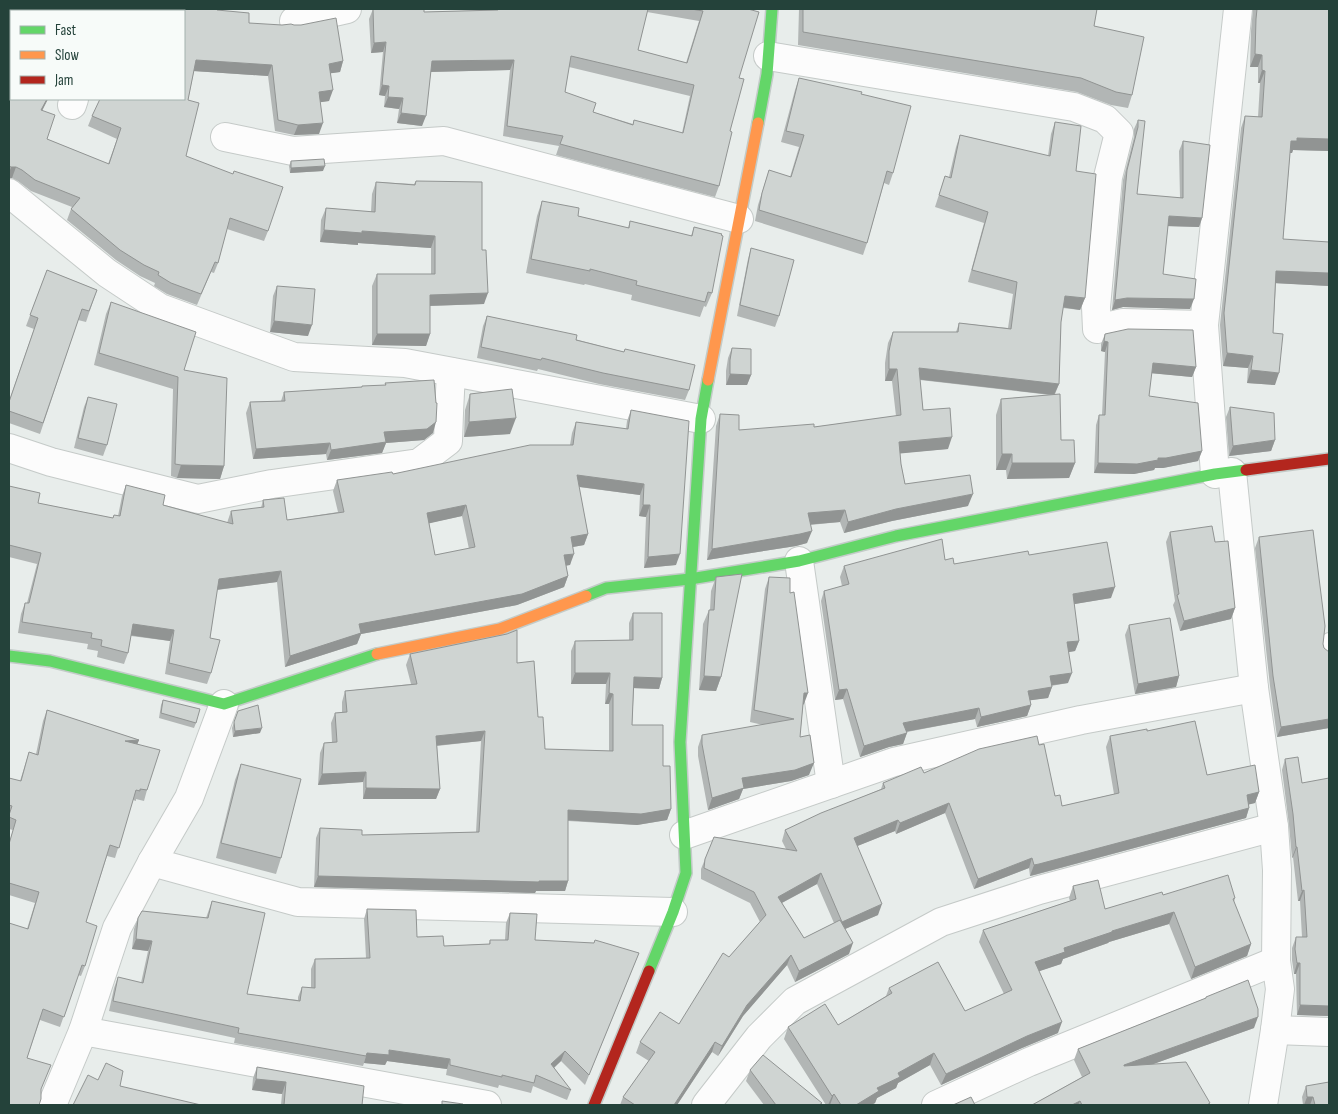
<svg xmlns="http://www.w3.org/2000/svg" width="1338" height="1114" font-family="'Sofia Sans Condensed',sans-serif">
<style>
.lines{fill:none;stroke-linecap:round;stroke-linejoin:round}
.lane-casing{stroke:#c5cac8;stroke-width:16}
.street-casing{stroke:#c5cac8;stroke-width:30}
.fast-casing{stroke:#c3cbc8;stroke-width:14}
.slow-casing{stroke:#c3cbc8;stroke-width:14}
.jam-casing{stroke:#c3cbc8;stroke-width:14}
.lane{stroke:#fcfcfc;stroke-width:14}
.street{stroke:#fcfcfc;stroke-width:28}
.fast{stroke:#63d668;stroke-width:11}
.slow{stroke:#ff974d;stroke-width:11}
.jam{stroke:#b3261e;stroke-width:11}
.wall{fill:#b2b6b5;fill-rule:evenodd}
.shaded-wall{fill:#919493}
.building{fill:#cfd4d2;stroke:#919493;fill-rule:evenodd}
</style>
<rect width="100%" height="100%" fill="#e8edeb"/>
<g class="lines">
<g class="lane-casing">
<path id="lane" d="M1328,655L1329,640"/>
</g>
<g class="street-casing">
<g id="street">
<path d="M104,11L105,9"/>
<path d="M294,21L347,9"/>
<path d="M768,56L1074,107L1105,119L1119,133L1108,177L1096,307L1097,329L1123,323L1204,325"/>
<path d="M72,105L74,99"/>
<path d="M225,137L293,151L444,141L739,219"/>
<path d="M9,193L107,273L160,308L294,357L405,363L701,419"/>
<path d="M9,448L51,462L198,499L272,484L419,463L448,441L449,413L451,372"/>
<path d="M1232,472L1254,688L1274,827L1277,870L1276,961L1280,989L1275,1030L1263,1105"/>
<path d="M1215,474L1204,325L1238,9"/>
<path d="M799,561L831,784"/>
<path d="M684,835L894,762L1081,720L1254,688"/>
<path d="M152,862L298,902L673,912"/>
<path d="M1275,1030L1329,1032"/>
<path d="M83,1031L487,1105"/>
<path d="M52,1105L83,1031L117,928L152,862L189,798L224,704"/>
<path d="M706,1105L759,1037L795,1001L941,922L1039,890L1274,827"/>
<path d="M936,1105L1029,1062L1276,961"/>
</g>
</g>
<g class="fast-casing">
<g id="fast">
<path d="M758,123L767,74L772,9"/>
<path d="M586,596L606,588L690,579L799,561L896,536L1215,474L1246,470"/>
<path d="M9,656L50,661L224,704L377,654"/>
<path d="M649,971L673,912L686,873L680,742L701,419L708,380"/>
</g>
</g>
<g class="slow-casing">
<g id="slow">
<path d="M708,380L758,123"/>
<path d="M377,654L500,629L586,596"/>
</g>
</g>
<g class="jam-casing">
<g id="jam">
<path d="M1246,470L1329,459"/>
<path d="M594,1105L649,971"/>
</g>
</g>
<use href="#lane" class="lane"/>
<use href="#street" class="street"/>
<use href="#fast" class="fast"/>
<use href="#slow" class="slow"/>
<use href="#jam" class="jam"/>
</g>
<g class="wall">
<path d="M9,9H76L75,11H11V99H48L42,110L47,139L108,164L117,139L88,126L92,116L184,99V11H161L162,9H217V10L343,61L340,72L331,73L329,101L320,102L319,134L294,135L275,131L268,76L194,71L188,100L186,156L268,231L264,241L227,229L218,263L214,273L211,272L197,305L167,294L154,286L155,283L140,276L116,260L67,220L71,209L72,207L31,191L18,181L12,178H9Z"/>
<path d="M373,9L424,12L494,10V9H748L739,78L730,131L719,186L715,197L556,155L559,146L503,136L510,70L431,72L422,126L397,123L399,109L384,107L385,96L379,95L383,52L371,53L369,19ZM647,12L699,21L686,63L638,50ZM569,67L690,96L682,133L634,120L633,124L593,112L565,92Z"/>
<path d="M799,9H1097L1094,26L1132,95L1128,108L1111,105L1077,92L798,45Z"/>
<path d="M1253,9H1329V151L1293,150L1292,153H1290L1283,239L1329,286L1276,283L1273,333L1275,385L1247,383L1248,368L1223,366L1220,325L1241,128L1245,116L1258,117L1260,83H1258V67H1250L1251,31Z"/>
<path d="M799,78L861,94L893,173L889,185L884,183L867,243L863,255L755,221L758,205L769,170L790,177L799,147L781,142L795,90Z"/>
<path d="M1138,120L1137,194L1180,198L1179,151L1183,141L1202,218L1199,227L1168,226L1163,274L1190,309L1123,307L1112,310L1123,180L1134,137V129Z"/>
<path d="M1055,122L1076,171L1085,298L1080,310L1063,308L1061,322L1059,384L1055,394L1061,440L1075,463L1069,478L1007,479L1006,470H996V415L1001,399L1050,395L920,380L923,410L948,449L900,453L901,464L905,484L968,506L892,521L844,533L840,522L810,525L807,543L796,546L707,560L716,426L720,414L739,430L814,427L896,416L892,381H885V363L888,343L893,332H956L959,323L1008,328L1013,294L968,282L984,223L935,207L945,176L949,177L956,147L960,135L1048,156L1051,134Z"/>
<path d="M291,161L323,171L290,173L289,166Z"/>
<path d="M416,181L482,250L484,304L430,306V334L426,346L372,345V286L377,274H431V248L358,243V245L320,242L321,220L326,208L371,212L372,194L376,182L414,184Z"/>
<path d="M542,201L578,216L628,228L630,221L691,236L694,227L712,293L706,307L704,306L700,317L631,300L632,295L585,284L584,285L526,273L537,216Z"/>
<path d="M751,248L779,316L775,327L737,316L748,259Z"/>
<path d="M47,270L97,290L86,322L78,320L40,434L9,423V401L34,329L26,326Z"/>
<path d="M277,286L308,336L270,332L273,296Z"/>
<path d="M111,302L184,370L224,466L220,479L177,478L171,476L173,389L94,365L106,314Z"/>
<path d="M487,316L624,352L689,390L685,400L599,384L538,369L537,371L477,358L483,326Z"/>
<path d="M1105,334L1196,367L1192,377L1151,373L1149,396L1202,451L1198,461L1163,468H1155L1154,470L1134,474L1094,473L1096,425L1099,415H1102L1105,352L1101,351V344Z"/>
<path d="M732,348L751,375L747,385H726V371L728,358Z"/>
<path d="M385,383L433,433L424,440L386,443L382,453L327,460L326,454L253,459L246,413L250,402L281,401L284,392L361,387L385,385Z"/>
<path d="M470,394L510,434L464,437L465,410Z"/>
<path d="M88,397L107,445L103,456L74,448L84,407Z"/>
<path d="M1230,407L1275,440L1271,451L1229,456L1226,417Z"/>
<path d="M631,410L676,565L644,568L646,517L639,516L640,495L579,487L588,534L584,545L573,547L570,565H566L568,576L564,587L517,605L361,634L357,644L285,667L277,582L217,590L210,638L211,673L207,684L165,674L170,641L131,636L128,653L124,664L97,657L98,651L87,649L88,644L18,633L21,614L25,603H27L37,564L9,557V486L38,503L113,518L114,515L118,516L122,496L126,485L163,505L227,523L231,511L261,508L263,500L287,520L338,512L333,491L337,480L393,474L570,445L572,433L576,422L626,429L627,421ZM462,516L469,549L435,555L429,523Z"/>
<path d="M1170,532L1215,542L1235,608L1231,619L1180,631L1173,605L1175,601L1166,542Z"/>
<path d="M1259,537L1323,644L1324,648L1329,658V728L1277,737L1270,686L1255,548Z"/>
<path d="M1029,555L1111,598L1074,604L1079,641L1075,651L1069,652L1068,683L1051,686L1052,687L1048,698L1030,700L1031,705L1027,716L977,727L975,719L907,732L903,744L889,747L860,757L843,699L835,700L821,601L824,591L842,586L840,577L844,566L945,560L954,564Z"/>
<path d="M716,577L721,677L716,691L699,690L703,624L709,610H710L711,591Z"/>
<path d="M769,577L790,593L804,704L803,705L800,737L809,775L791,781L743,789L739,799L708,810L698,756V747L702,735L763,725L750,722L765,589Z"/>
<path d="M633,613L662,678L659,689L634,688L632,725L663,766L671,809L667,820L637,825L568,821V881L565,891H536L535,893L314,887L316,838L320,828L362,835L476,832L481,741L437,746L440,789L436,799H363V782L318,785L320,753L324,743L332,742L331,723L335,713L342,712V702L345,691L411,684L406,665L410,654L517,663L538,717L545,749L609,751V704H605L606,684H571V651L575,641L629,640V623Z"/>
<path d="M1129,625L1179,676L1176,687L1135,694L1125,635Z"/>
<path d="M163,700L196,723L194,728L159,718L161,705Z"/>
<path d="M47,710L139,740L137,744L147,790L144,801L136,799V801L133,800L115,858L107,856L86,922L85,966L81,976L78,975L60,1027L40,1020L27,1058L41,1090L9,1105L27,929L35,903L9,895V843L13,830L9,829V778L20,781L29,752L36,754L43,721Z"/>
<path d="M238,711L260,733L233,737L232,728Z"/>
<path d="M1147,731L1207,775L1259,792L1255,803L1249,804V808L1246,818L1035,875L1030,876L1029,868L974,889L945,813L896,834L895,831L857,846L878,915L845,929L849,954L795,982L787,965L743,1016L718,1056L712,1052L677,1105H620L623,1097L649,1061L636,1053L640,1042L679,1024L729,957L760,922L750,903L701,879V869L714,837L786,849L782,841L785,830L881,789L883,783L1039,745L1055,796L1062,806L1114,794L1106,747L1110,736ZM817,884L834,923L804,938L782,903Z"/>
<path d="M1285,759L1302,783L1329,1016L1297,1015L1296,974H1294L1292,960V948L1296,937H1302L1300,901H1298L1293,857L1292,858L1289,825L1282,770Z"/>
<path d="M241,764L281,858L276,874L216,858L235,780Z"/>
<path d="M1073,886L1105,909L1163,895L1235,898L1234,902L1251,944L1247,956L1191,979L1169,924L1109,942L1108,943L1063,959L1061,964L1039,971L1058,1033L1022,1048L941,1085L930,1065L898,1083L896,1088L877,1098L875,1103L871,1105H826L784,1039L788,1027L838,1025L886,996L889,988L965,1011L1004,994L979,942L983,930L1070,901L1069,898Z"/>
<path d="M212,901L247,994L298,1000V997L302,987L311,988V969L315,959L366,958L364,919L367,909L417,937L444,946L489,944L490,940H505L506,923L510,913L535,940L639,953L585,1085L561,1061L554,1068L571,1090L567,1100L533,1086L531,1093L499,1085L498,1088L446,1075L447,1069L387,1061L385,1065L364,1063L363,1066L234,1043L235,1038L109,1011L114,988L118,977L141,983L148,951L132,949L134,929L138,918H206Z"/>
<path d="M1206,997L1254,1028L1153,1064L1210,1103L1209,1105H1032L1082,1077L1074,1060L1078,1049L1206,998Z"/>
<path d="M257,1067L362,1105H281L282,1094L252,1090L253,1078Z"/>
<path d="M750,1070L822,1103V1105H764L746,1081Z"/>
<path d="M1306,1086L1329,1105H1303L1302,1097Z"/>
</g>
<g class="shaded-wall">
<path d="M386,42L383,52L371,53L374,43Z"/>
<path d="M1255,54L1262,55L1258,67H1250Z"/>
<path d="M196,60L272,65L268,76L193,71Z"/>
<path d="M514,60L510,70L428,72L432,61Z"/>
<path d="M343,61L340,72L326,74L329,64Z"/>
<path d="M1262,70L1265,71L1260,83H1258Z"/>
<path d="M382,85L389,86L385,96L379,95Z"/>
<path d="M333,90L329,101L315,103L319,92Z"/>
<path d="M388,97L403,98L399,109L384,107Z"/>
<path d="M47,99H48L37,121L41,110Z"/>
<path d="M401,113L426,116L422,126L397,123Z"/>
<path d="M323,123L319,134L294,135L298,125Z"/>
<path d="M1297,138L1329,139V151L1293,150L1292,153H1287L1291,141Z"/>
<path d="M325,166L323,171L290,173L291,168Z"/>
<path d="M11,167H16L12,178H9V173Z"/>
<path d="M1169,216L1202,218L1199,227L1165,226Z"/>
<path d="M324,230L362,231L435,236L431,248L358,243V245L320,242Z"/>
<path d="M1276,271L1329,273V286L1272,283Z"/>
<path d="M488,293L484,304L426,306L430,295Z"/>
<path d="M1065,296L1085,298L1080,310L1061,307Z"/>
<path d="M1127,298L1194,299L1190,309L1123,307L1112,310L1115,300Z"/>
<path d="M274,321L312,325L308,336L270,332Z"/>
<path d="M377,334H430L426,346L372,345Z"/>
<path d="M1104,341L1108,342L1105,352L1101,351Z"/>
<path d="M1227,353L1253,356L1248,368L1223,366Z"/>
<path d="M1153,363L1196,367L1192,377L1149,373Z"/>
<path d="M919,368L1059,384L1054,395L915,379Z"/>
<path d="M889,369H897L892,381H885Z"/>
<path d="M1251,370L1279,373L1275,385L1247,383Z"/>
<path d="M730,374L751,375L747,385H726Z"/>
<path d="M516,418L510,434L464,437L469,422Z"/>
<path d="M436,422L433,433L424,440L386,443L382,453L327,460L331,450L384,432Z"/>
<path d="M952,437L948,449L895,454L899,442Z"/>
<path d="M1275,440L1271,451L1229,456L1233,446Z"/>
<path d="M330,443L326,454L253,459L256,449Z"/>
<path d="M1202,451L1198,461L1163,468H1155L1154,470L1134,474L1094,473L1098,463L1158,458Z"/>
<path d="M1002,454H1012L1006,470H996Z"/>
<path d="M1012,463H1075L1069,478L1007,479Z"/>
<path d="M181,465L224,466L220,479L177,478Z"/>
<path d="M577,475L644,484L640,495L573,486Z"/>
<path d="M973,494L968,506L892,521L844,533L848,522L896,509Z"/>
<path d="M466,505L462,516L422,525L427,513Z"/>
<path d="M643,505H650L646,517L639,516Z"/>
<path d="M845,510L840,522L804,525L808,513Z"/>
<path d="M812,531L807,543L796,546L707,560L712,549Z"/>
<path d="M588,534L584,545L567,548L571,537Z"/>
<path d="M574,554L570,565L560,567L564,555Z"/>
<path d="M680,554L676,565L644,568L648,557Z"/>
<path d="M281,571L277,582L215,590L219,579Z"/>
<path d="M568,576L564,587L517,605L361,634L357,644L285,667L290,656L359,624Z"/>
<path d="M1115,587L1111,598L1069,605L1073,594Z"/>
<path d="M1235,608L1231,619L1180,631L1184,621Z"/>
<path d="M133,624L174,630L170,641L129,635Z"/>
<path d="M1079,641L1075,651L1063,653L1067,642Z"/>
<path d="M575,673H610L606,684H571Z"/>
<path d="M1072,673L1068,683L1046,686L1050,676Z"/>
<path d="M704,676L721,677L716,691L699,690Z"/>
<path d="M1179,676L1176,687L1135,694L1138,684Z"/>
<path d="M634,677L662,678L659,689L631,688Z"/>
<path d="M1052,687L1048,698L1025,701L1028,691Z"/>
<path d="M847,689L843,699L835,700L839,690Z"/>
<path d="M609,693L613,694L609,704H605Z"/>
<path d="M804,693H808L804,704L800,705Z"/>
<path d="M1031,705L1027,716L977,727L981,717Z"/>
<path d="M979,708L975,719L899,733L903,723Z"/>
<path d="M1329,719V728L1277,737L1281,727Z"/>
<path d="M262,728L260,733L233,737L235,731Z"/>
<path d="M485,731L481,741L432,746L436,736Z"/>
<path d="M907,733L903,744L889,747L860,757L864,746L893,737Z"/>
<path d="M139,740L135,750L125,741Z"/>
<path d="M814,763L809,775L791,781L743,789L739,799L708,810L712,798L742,778Z"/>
<path d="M366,772L363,782L318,785L322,774Z"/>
<path d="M366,788L440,789L436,799H363Z"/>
<path d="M1259,792L1255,803L1243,806L1247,795Z"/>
<path d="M949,803L945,813L896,834L900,823Z"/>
<path d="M1249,808L1246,818L1030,876L1034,865Z"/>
<path d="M671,809L667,820L637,825L564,820L568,810Z"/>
<path d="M898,820L895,831L850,849L854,838Z"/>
<path d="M1296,847H1297L1293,857L1292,858Z"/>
<path d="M1032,858L1029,868L974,889L978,879Z"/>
<path d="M821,873L817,884L774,907L778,897Z"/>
<path d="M318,876L539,881H568L565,891H536L535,893L314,887Z"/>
<path d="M1304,890L1300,901H1298L1302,891Z"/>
<path d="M882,904L878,915L838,932L842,922Z"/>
<path d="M1174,912L1169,924L1109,942L1108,943L1063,959L1061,964L1031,974L1035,962L1064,948L1112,931Z"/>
<path d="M136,939L152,941L148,951L132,949Z"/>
<path d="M853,943L849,954L795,982L799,971Z"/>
<path d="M1251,944L1247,956L1191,979L1195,967Z"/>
<path d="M791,955L787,965L743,1016L718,1056L722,1046L747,1005Z"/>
<path d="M1297,963H1300L1296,974H1294Z"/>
<path d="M1300,1005L1329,1006V1016L1297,1015Z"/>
<path d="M1258,1017L1254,1028L1120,1076L1124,1065Z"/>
<path d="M1062,1022L1058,1033L1022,1048L941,1085L946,1074L1027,1036Z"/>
<path d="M715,1042L712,1052L677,1105H674Z"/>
<path d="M389,1050L450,1059L447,1069L387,1061L385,1065L364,1063L367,1053Z"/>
<path d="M565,1051L561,1061L547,1074L551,1064Z"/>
<path d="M934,1053L930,1065L898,1083L896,1088L877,1098L875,1103L871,1105H856L877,1088L898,1073Z"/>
<path d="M256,1079L286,1082L282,1094L252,1090Z"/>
<path d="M834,1094L830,1105H828L832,1096Z"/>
<path d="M1307,1097H1313L1310,1105H1304Z"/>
<path d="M1080,1101L1078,1105H1072Z"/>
</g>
<g class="building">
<path d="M9,9H75L74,11H11V99H47L41,110L55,115L47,139L109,164L121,128L92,116L100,99H184V11H162L163,9H217V10L249,13V23L282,25L291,24L294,25H301L336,18L343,61L329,64L333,90L319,92L323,123L298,125L278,120L272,65L196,60L188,100L199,103L186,156L233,174L234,171L283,187L268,231L230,218L218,263L215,262L201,294L171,283L158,275L159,272L144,265L120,250L71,209L80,198L35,180L22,170L16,167H11L9,166Z"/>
<path d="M373,9H424V12L498,10V9H648L638,50L687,63L703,11L691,9H748L759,12L739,78L744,79L730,131L732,132L719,186L560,144L563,136L507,126L514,60L432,61L426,116L401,113L403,98L388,97L389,86L382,85L386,42L374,43ZM571,56L694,85L683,133L634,120L633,125L593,112L596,103L565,92Z"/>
<path d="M803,9H1097L1094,26L1144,37L1132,95L1116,92L1081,78L803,32Z"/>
<path d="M1257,9H1329V139L1297,138V141H1291L1283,239L1329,242V273L1276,271L1273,333L1283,334L1279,373L1251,370L1253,356L1227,353L1224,313L1245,116L1262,117L1265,71L1262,70V55L1255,54L1256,19Z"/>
<path d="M799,78L862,92L861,94L911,106L893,173L887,171L867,243L759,210L762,193L769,170L791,177L804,135L786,131Z"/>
<path d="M1138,120L1145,121L1137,194L1183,198V141L1210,145L1202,218L1169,216L1163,274L1196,279L1194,299L1127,298L1115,300L1127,170L1138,127Z"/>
<path d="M1055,122L1081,126L1076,171L1096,174L1085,298L1065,296L1061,322L1059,384L919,368L923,410L950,408L952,437L899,442L901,464L905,484L970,475L973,494L896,509L848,522L845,510L808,513L812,531L800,534L712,549L720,414L739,415V430L814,424V427L901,415L897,369H889V351L893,332H958L959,323L1011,329L1017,282L972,270L988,212L939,195L945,176L951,178L960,135L1050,156Z"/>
<path d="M324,159L325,166L291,168V161Z"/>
<path d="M416,181L482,182V250H486L488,293L430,295V334H377V274H435V236L362,231V233L324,230L326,208L375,212L376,182L415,185Z"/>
<path d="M542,201L579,208L578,216L629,228L630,221L692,236L694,227L722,234L721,235L723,236L712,293L708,292L705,302L636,285L637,281L590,269V271L531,259Z"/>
<path d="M751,248L794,260L779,316L740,305Z"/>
<path d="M47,270L97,290L89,311L82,309L43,423L9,411V402L38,318L30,315Z"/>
<path d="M277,286L315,289L312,325L274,321Z"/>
<path d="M111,302L196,332L184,370L227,378L224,466L181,465L175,464L178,377L99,353Z"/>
<path d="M487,316L577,335L576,340L624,352L625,349L695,365L689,390L603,373L542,358L541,360L481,347Z"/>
<path d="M1128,329L1193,330L1196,367L1153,363L1149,396L1198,403L1202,451L1166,458H1158V460L1137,464L1098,463L1099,415H1105L1108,342L1104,341L1105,334Z"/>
<path d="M732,348L751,349V375L730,374V360Z"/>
<path d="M434,380L436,403H437L436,422L427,429L384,432L386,442L331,450L330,443L256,449L250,402L285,401L284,392L362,387V386L386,385L385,383Z"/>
<path d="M512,389L516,418L469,422L470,394Z"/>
<path d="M1060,394L1061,440H1074L1075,463H1012V454H1002L1001,399Z"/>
<path d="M88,397L117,404L107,445L78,438Z"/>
<path d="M1230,407L1274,413L1275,440L1233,446Z"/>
<path d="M631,410L689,421L680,554L648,557L650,505H643L644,484L577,475L588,534L571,537L574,554L564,555L568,576L522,594L359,624L361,633L290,656L281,571L219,579L210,638L220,640L211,673L169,663L174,630L133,624L128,653L101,646L102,640L91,638L92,633L22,622L25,603H29L41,553L9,545V486L40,493L38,503L113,518L114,515L120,516L126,485L165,495L163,505L233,524L231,511L264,507L263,500L284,498L287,520L344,512L337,480L392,472L393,474L530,445H573L576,422L628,429ZM466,505L475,547L435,555L427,513Z"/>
<path d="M1212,526L1215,542L1228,541L1235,608L1184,621L1177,595L1179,594L1170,532Z"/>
<path d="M1313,530L1325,626L1323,644L1324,648L1329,652V719L1281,727L1273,676L1259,537Z"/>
<path d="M942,539L945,560L953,558L954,564L1028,551L1029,555L1107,542L1115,587L1073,594L1079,641L1067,642L1072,673L1050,676L1052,687L1028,691L1031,705L981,717L979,708L903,723L907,733L893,737L864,746L847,689L839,690L824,591L849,584L844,566Z"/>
<path d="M742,574L721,677L704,676L709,610H714L716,577Z"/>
<path d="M769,577L790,578V593L794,592L808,693H804L800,737L810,735L814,763L795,770L742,778L744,788L712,798L702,744V735L794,719L754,710Z"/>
<path d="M633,613H662V678L634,677L632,725H663V766H670L671,809L641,814L568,810V881H539V882L318,876L320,828L362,830V835L479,832L485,731L436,736L440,789L366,788V772L322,774L324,743L337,742L335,713L347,712L345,691L417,684L410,654L507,634L517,630V663L534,661L538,717H543L545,749L613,751V694L609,693L610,673H575V641L633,640Z"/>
<path d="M1170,618L1179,676L1138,684L1129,625Z"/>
<path d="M163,700L200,709L196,723L161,713Z"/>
<path d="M258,705L262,728L235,731L234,722L238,711Z"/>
<path d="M47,710L139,740L125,741L160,750L147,790L140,789V791L136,790L119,848L110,845L86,922L97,926L85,966L82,965L64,1017L43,1009L27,1058L51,1065L41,1089V1099L39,1105H9V923L28,929L39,892L9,883V844L16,820L9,817V815L12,806L9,805V778L21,781L29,752L38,755Z"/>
<path d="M1195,721L1207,775L1255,765L1259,792L1247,795L1249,808L1039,864L1034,865L1032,858L978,879L949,803L900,823L898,820L854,838L882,904L842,922L821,873L778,897L804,938L840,920L853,943L799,971L791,955L747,1005L722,1046L715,1042L674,1105H635L623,1097L655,1052L640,1042L660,1012L679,1024L723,953L729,957L766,915L754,892L704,868L705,859L714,837L797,851L785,830L821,813L885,788L883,783L921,767L924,773L979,749L1037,736L1039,745L1044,744L1055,796L1060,795L1062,806L1119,793L1110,736L1147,729V731Z"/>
<path d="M1298,757L1302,783L1329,778V1006L1300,1005V963H1297L1295,949L1296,937H1307L1304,890L1302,891L1297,847H1296L1293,814L1285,759Z"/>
<path d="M241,764L301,779L281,858L221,843Z"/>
<path d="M1228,875L1235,898L1233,899L1251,944L1195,967L1174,912L1112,931V932L1064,948L1065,952L1035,962L1062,1022L1027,1036L946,1074L934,1053L898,1073L900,1077L877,1088L879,1091L856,1105H841L834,1094L832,1096L788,1027L825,1004L838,1025L892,993L889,988L938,962L965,1011L1012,990L983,930L1076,899L1073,886L1098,880L1105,909L1162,892L1163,895Z"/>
<path d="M212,901L265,913L247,994L300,1001L302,987L315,988V959L370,958L367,909L416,910L417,937L443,936L444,946L490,944V940H508L510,913L537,914L535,940L594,943L595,940L639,953L589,1075L565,1051L551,1064L571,1090L536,1075L534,1083L502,1075V1077L450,1065V1059L389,1050V1055L367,1053L366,1056L238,1033L239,1028L113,1001L118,977L143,983L152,941L136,939L138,918L142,911L208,918Z"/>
<path d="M1248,980L1258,1009V1017L1124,1065V1066L1186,1062L1210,1103L1207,1105H1082L1080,1101L1072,1105H1032L1090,1073L1078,1049L1206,998V997Z"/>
<path d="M763,1055L822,1103L819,1105H776L750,1070Z"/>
<path d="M106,1063L123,1071L120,1086L201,1105H73L88,1075L98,1080Z"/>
<path d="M257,1067L364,1086L362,1105H284L286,1082L256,1079Z"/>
<path d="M1329,1082V1105H1315L1313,1097H1307L1306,1086Z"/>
<path d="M971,1097L975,1105H953Z"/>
<path d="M442,1101L463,1104V1105H442Z"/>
</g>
<rect width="1338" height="1114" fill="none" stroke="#24423a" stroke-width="20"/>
<rect x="10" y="10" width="175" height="90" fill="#f7fbf9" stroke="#a3b1ad"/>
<rect x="20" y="26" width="25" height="8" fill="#63d668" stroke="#a3b1ad"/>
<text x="55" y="35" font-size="15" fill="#24423a">Fast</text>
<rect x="20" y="51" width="25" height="8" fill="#ff974d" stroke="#a3b1ad"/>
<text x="55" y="60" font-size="15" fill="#24423a">Slow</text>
<rect x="20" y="76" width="25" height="8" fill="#b3261e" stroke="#a3b1ad"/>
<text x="55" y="85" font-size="15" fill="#24423a">Jam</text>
</svg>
